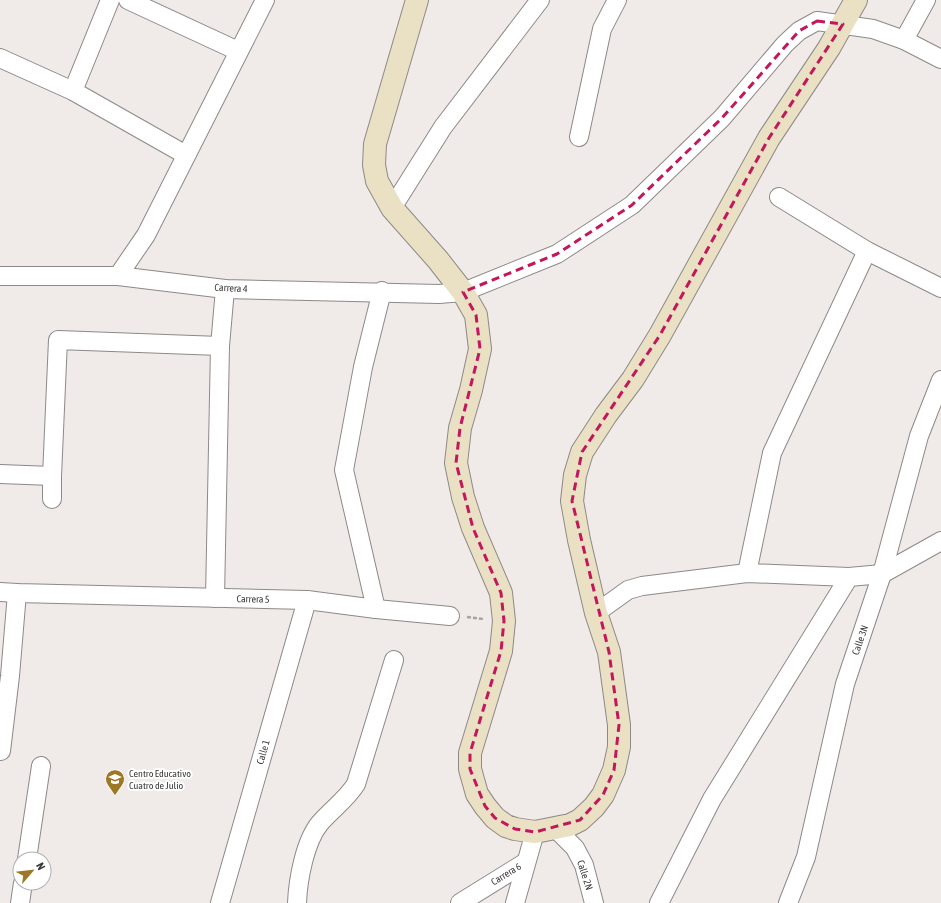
<svg xmlns="http://www.w3.org/2000/svg" width="941" height="903" font-family="'Asap Condensed',sans-serif">
<style>
.lines{fill:none;stroke-linecap:round;stroke-linejoin:round}
.minor-casing{stroke:#8e8987;stroke-width:20}
.secondary-casing{stroke:#8e8987;stroke-width:24}
.path{stroke:#a8a3a2;stroke-width:2.5;stroke-dasharray:4 2;stroke-linecap:butt}
.minor{stroke:#fff;stroke-width:18}
.secondary{stroke:#eae0c4;stroke-width:22}
.marked{fill:none;stroke:#c2185b;stroke-width:3;stroke-dasharray:8 5;stroke-linejoin:round}
.labels{text-anchor:middle;dominant-baseline:central;stroke-width:4;stroke-linejoin:round;paint-order:stroke}
.street-label{font-size:10px;fill:#3c3a39;stroke:#fff}
.poi-label{font-size:10px;fill:#3c3a39;stroke:#fff;text-anchor:start}
</style>
<rect width="100%" height="100%" fill="#f0eae8"/>
<g class="lines">
<g class="minor-casing">
<g id="minor">
<path d="M128,0L238,51"/>
<path d="M904,40L926,0"/>
<path d="M0,58L73,91L186,155"/>
<path d="M73,91L110,0"/>
<path d="M579,137L602,29L617,0"/>
<path d="M779,197L867,251L941,288"/>
<path d="M392,208L443,127L540,0"/>
<path d="M0,276H118L225,289L439,294L463,292L557,254L632,205L722,118L785,44L799,31L817,21L873,29L904,40L941,59"/>
<path d="M118,276L146,235L265,0"/>
<path d="M0,474L52,476"/>
<path d="M52,499V476L58,340L220,346"/>
<path d="M747,573L772,453L867,251"/>
<path d="M0,592L17,593L307,600L376,609L450,616"/>
<path d="M215,598L220,346L225,289"/>
<path d="M376,609L344,470L363,367L382,291"/>
<path d="M596,613L628,590L642,586L747,573L849,577L882,574L941,541"/>
<path d="M1,751L10,676L17,593"/>
<path d="M555,828L575,848L584,865L594,903"/>
<path d="M27,859L41,766"/>
<path d="M20,903L23,883"/>
<path d="M220,903L307,600"/>
<path d="M297,903C298,879 305,841 320,823C332,809 346,800 356,784L394,660"/>
<path d="M460,903L526,862"/>
<path d="M515,903L535,832"/>
<path d="M659,903L712,799L849,577"/>
<path d="M788,903L806,857L845,684L882,574L919,436L941,380"/>
</g>
</g>
<g class="secondary-casing">
<path id="secondary" d="M417,0L375,144L374,165L377,181L392,208L438,260L463,292L476,315L480,349L471,390L460,428L456,463L463,497L473,528L501,593L504,621L501,651L470,753V769L477,794L485,806L495,818L506,826L515,829L535,832L570,825L580,820L594,807L603,795L614,770L619,747V725L609,652L596,613L579,540L572,501L575,475L582,452L606,415L633,379L660,335L769,138L829,48L856,0"/>
</g>
<path class="path" d="M467,617L484,619"/>
<use href="#minor" class="minor"/>
<use href="#secondary" class="secondary"/>
</g>
<path class="marked" d="M817,21L843,24L769,138L660,335L582,452L572,501L609,652L619,725L614,770L603,795L580,820L535,832L515,829L495,818L485,806L470,769V753L501,651L504,621L501,593L473,528L456,463L460,428L480,349L476,315L463,292L557,254L632,205L722,118L799,31Z"/>
<defs>
<g id="school-pin" transform="scale(1)"><path d="M0 17L-7.5 6A9.5 9.5 0 1 1 7.5 6Z" fill="#9d7724" stroke="#fff"/><path d="M0-5L7-2L0 1L-7-2ZM-4 1L0 2.5L4 1V4Q0 6-4 4Z" fill="#fff"/></g>
</defs>
<g fill-rule="evenodd">
<use href="#school-pin" x="115" y="779"/>
</g>
<g class="labels">
<g class="street-label">
<text transform="translate(231 288) rotate(3)">Carrera 4</text>
<text transform="translate(253 599) rotate(1)">Carrera 5</text>
<text transform="translate(860 640) rotate(-71)">Calle 3N</text>
<text transform="translate(263 752) rotate(-74)">Calle 1</text>
<text transform="translate(506 874) rotate(-32)">Carrera 6</text>
<text transform="translate(585 875) rotate(72)">Calle 2N</text>
</g>
<g class="poi-label">
<text x="129" y="773">Centro Educativo<tspan x="129" dy="12">Cuatro de Julio</tspan></text>
</g>
</g>
<g transform="translate(32 871) rotate(62)"><circle r="19" fill="#ffffff" stroke="#b1b0b0"/>
<path d="M0-3L7 15L0 10L-7 15Z" fill="#9d7724"/>
<text y="-6" font-size="11" font-weight="bold" text-anchor="middle" fill="#3c3a39">N</text>
</g>
</svg>
